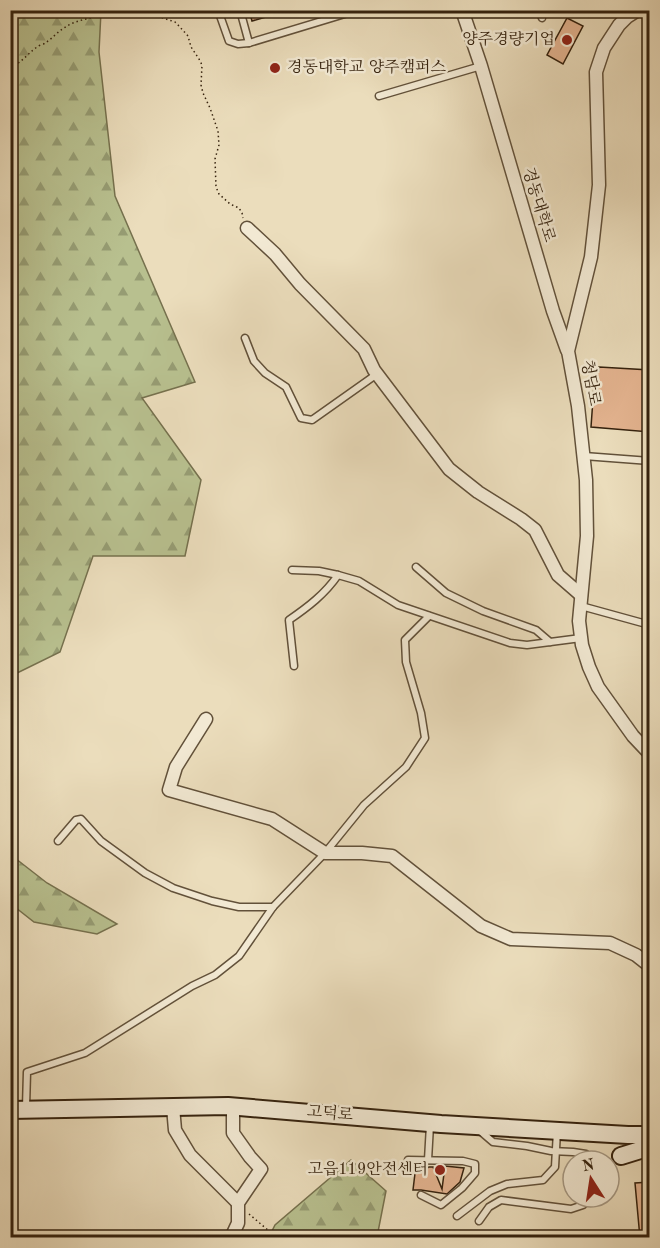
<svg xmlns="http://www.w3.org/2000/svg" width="660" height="1248" font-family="'Old Standard TT','Noto Serif KR',serif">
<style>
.forest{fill:url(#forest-firs);stroke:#76714e;stroke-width:1.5}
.building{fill:#e4b490;stroke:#35220e;stroke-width:1.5}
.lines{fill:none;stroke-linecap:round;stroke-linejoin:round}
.lane-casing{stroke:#62513a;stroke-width:9}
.street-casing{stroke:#62513a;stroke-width:15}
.secondary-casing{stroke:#35220e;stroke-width:20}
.path{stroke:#35220e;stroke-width:1.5;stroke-dasharray:1.5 3;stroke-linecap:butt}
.lane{stroke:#f2e9d3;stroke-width:6}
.street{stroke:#f2e9d3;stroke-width:12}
.secondary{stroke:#f2e9d3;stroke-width:16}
.poi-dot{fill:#8f2418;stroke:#f2e9d3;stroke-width:2}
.labels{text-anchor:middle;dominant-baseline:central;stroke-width:5;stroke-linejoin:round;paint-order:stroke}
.poi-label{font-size:16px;fill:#35220e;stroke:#f2e9d3;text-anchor:end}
.street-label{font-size:16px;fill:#35220e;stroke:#f2e9d3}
</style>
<defs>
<pattern id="forest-firs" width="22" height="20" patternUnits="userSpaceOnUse" patternTransform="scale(1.5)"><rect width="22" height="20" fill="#b8c08f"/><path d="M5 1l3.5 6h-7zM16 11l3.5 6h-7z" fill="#969c73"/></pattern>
</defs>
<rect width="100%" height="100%" fill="#ebddbc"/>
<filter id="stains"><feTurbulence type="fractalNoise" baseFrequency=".00333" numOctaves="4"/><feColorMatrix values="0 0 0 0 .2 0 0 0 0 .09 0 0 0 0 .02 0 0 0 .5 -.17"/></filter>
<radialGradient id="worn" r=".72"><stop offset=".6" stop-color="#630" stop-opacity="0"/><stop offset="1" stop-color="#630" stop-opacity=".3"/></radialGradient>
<g class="forest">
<path d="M10,11H101L99,52L115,196L195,382L142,398L201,480L185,556H93L60,652L11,676Z"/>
<path d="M11,855L47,883L117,924L97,934L34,922L11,904Z"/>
<path d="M351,1160L386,1191L377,1237H269L275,1225Z"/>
</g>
<g class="building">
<path d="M249,10H280V13L252,21Z"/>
<path d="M567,18L583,26L563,64L547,55Z"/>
<path d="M599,367L650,370V432L591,427L595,371H599Z"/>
<path d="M416,1165L425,1169L429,1167H433L442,1189L445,1166L464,1168L460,1182L447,1194L421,1190H413Z"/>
<path d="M650,1182V1238H640L635,1183Z"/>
</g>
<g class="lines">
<g class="lane-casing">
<g id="lane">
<path d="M218,10L229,41L238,44L249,43L358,10"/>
<path d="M240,10L249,43"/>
<path d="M539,10L542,18"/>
<path d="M379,96L481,66"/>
<path d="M245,338L254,361L265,373L286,387L301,418L312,420L377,374"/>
<path d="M584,456L650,461"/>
<path d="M416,567L446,593L483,611L536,630L550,642"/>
<path d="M292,570L319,571L338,575L359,581L398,605L510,643L527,645L581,638"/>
<path d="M581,606L650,625"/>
<path d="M294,666L289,620C308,607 325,594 338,575"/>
<path d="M58,841L76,820L81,819L101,841L145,873L173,888L212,901L239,907H273"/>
<path d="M26,1107L27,1072L85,1053L192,986L215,975L239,956L273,907L325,853L364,805L406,767L425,738L421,713L406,662L405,640L429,616"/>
<path d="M479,1130L493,1142L527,1146L551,1151L573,1152L586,1154L592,1161"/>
<path d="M408,1160L463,1161L475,1164V1173L462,1188L441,1205L421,1195"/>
<path d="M428,1160L430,1125"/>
<path d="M457,1216L490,1191L507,1184L543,1180L555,1167L557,1131"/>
<path d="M479,1221L489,1207L501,1200L571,1209L583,1205L590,1197"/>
</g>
</g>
<g class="street-casing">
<g id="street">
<path d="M462,10L481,66L553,311L567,350"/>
<path d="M638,10L627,17L619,25L604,48L596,72L599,185L591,257L568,351L578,406L586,480L587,536L579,621L582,645L589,667L598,687L633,736L650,754"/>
<path d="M247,228L275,254L300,284L364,349L374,370L449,469L478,492L521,519L535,530L558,575L581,595"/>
<path d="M206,719L176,767L169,790L272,819L325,853H362L392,856L481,926L511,939L610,943L636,955L650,966"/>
<path d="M173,1107L175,1130L190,1155L238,1203"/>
<path d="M231,1238L238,1223V1203L261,1169L250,1157L233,1133V1106"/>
</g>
</g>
<g class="secondary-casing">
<g id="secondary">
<path d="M10,1110L228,1106L441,1124L628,1135H650"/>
<path d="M621,1156L650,1147"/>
</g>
</g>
<g class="path">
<path d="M151,10L157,16L175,22L179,26L188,36L191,47L199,59L202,65L201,85L203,93L210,108L218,131L219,145L215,159L216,187L219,194L230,204L239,208L242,213L243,218"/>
<path d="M10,67C22,63 27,54 37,47C39,45 43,45 45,43C52,39 57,32 64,28C79,17 105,17 123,10"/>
<path d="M249,1214L269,1231L272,1238"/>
</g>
<use href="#lane" class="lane"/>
<use href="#street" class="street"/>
<use href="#secondary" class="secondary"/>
</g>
<g class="poi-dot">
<circle cx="567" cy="40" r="6"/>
<circle cx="275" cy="68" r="6"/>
<circle cx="440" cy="1170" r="6"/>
</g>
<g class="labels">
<g class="poi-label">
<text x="555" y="40">양주경량기업</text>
<text x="287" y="68" text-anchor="start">경동대학교 양주캠퍼스</text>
<text x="428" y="1170">고읍119안전센터</text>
</g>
<g class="street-label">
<text transform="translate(538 205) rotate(73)">경동대학로</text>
<text transform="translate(590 383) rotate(80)">청담로</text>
<text transform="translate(330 1114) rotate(5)">고덕로</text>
</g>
</g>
<rect width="660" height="1248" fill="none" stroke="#ebddbc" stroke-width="36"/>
<rect x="12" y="12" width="636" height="1224" fill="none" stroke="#35220e" stroke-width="3"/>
<rect x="18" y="18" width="624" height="1212" fill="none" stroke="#35220e" stroke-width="1.5"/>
<g transform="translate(591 1179) rotate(348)"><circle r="28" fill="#f2e9d3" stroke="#a69984" stroke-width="1.5"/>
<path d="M0-4.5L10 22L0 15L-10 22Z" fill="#8f2418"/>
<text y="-9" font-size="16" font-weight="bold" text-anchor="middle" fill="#35220e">N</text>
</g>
<rect width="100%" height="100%" filter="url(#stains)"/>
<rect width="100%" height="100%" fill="url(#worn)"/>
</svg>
